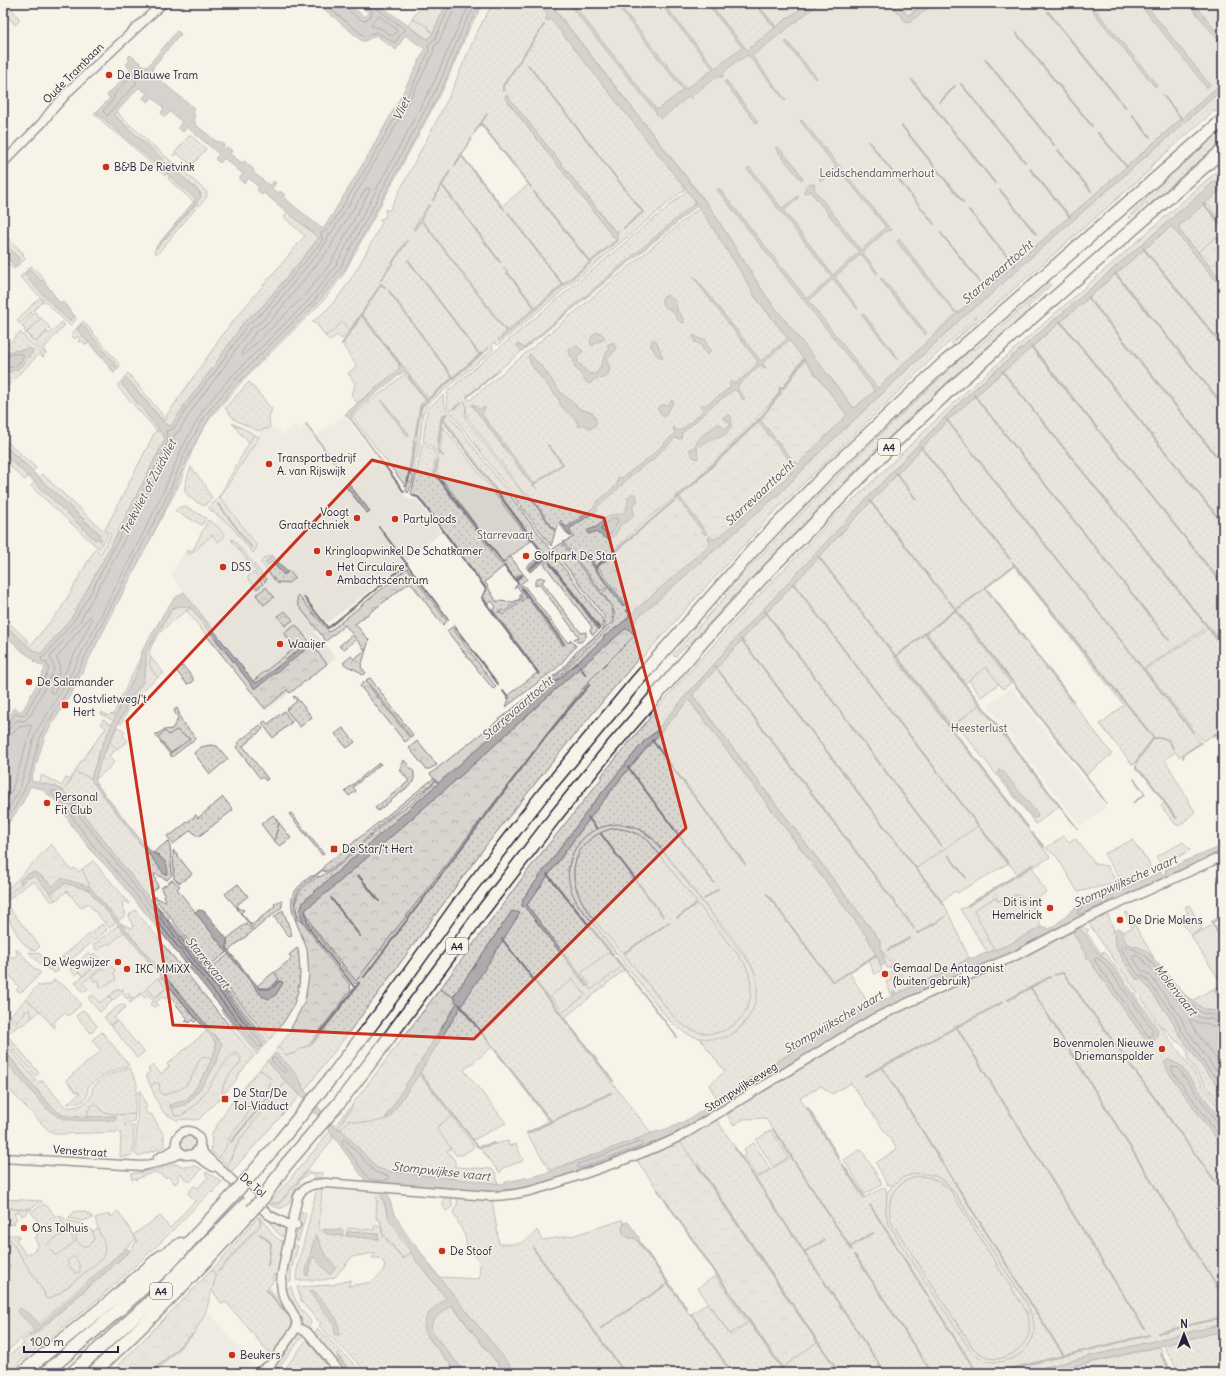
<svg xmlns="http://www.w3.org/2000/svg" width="1226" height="1376" font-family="Delius,sans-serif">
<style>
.built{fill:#e7e3db}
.grass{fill:url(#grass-dots);stroke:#7d7c85;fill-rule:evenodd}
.forest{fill:url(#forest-crowns);stroke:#7d7c85}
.wetland{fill:url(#wetland-marsh);stroke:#7d7c85}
.green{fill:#d8d5cf;stroke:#7d7c85;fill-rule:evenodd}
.water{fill:#aeabad;stroke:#76747f}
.pier{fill:#f7f3e8}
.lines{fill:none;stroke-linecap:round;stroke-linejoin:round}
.shore{stroke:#5a5969;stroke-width:1}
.stream{stroke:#76747f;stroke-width:2}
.canal{stroke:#aeabad;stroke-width:7}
.minor-casing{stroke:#22223b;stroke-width:11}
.highway-casing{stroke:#22223b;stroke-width:15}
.minor{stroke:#f7f3e8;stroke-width:8}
.highway{stroke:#f7f3e8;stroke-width:12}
.highway-bridge-casing{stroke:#22223b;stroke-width:15;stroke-linecap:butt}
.highway-bridge{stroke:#f7f3e8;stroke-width:12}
.marked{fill:none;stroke:#c8321e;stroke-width:3;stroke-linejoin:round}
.poi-dot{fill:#c8321e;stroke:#f7f3e8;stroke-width:1.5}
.labels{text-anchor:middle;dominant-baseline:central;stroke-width:3;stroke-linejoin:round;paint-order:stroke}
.shield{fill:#f7f3e8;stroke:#62616f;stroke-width:1}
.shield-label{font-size:10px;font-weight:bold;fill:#22223b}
.street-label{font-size:11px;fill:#22223b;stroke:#f7f3e8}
.poi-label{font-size:11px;fill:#22223b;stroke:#f7f3e8;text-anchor:start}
.park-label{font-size:11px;fill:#504f60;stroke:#f7f3e8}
.water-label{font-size:12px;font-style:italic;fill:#535263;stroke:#f7f3e8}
</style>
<defs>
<pattern id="grass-dots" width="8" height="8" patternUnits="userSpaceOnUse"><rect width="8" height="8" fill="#d8d5cf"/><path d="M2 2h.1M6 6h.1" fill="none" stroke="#b9b7b3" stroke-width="1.8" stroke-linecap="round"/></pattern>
<pattern id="forest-crowns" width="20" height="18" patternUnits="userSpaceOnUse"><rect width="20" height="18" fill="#d8d5cf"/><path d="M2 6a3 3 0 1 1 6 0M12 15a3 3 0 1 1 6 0" fill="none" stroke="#b9b7b3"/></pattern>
<pattern id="wetland-marsh" width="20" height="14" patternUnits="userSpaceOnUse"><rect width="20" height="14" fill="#d8d5cf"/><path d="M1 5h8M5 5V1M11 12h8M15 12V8" fill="none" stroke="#b9b7b3"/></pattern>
</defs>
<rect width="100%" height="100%" fill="#f7f3e8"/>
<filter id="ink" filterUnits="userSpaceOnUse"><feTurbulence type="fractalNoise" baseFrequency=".025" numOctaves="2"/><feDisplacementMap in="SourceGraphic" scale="8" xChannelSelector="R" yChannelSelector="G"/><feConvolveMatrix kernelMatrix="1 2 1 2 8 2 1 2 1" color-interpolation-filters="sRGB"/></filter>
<g filter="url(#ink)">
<g class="built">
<path d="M344,415L408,499L417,500L441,533L356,601L315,632L336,658L271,707L171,575L184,553L190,556L213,535L224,496L261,430L276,427L283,435L296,424L300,429L306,424L316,435Z"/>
<path d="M1011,687L1106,808L1080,826L987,705Z"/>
<path d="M124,932L158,973L161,977L159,979L166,988L154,998L146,988L133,999L124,988L121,990L119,987L100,1003L84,983L105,965L95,953L107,943L109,945Z"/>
<path d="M327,1186L377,1190L385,1215L392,1228L381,1241L319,1237L322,1187Z"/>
<path d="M210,1313L258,1371L257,1373H137Z"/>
</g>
<g class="grass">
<path d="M3,3H7L19,18V21L15,25L3,12Z"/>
<path d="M424,3H447L433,33L421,23L417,22L412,19Z"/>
<path d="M482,3H484L468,31L444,87L343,275L323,301L246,377L211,417L200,434L192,451L179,485L150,540L172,494L191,450L210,416L236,385L314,307L343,272L443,86L468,27Z"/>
<path d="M493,3H538L548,15V21L550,17L686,188L499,344L498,345L494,342L492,344L493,350L430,402L423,413L420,440L416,437L420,412L425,403L482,352L428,398L361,313L349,331L342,322L334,331L325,336L316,323H313L312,322C346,298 362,258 382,223L380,221V219L384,218L386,215L385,211V209L389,211L449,97L476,34ZM506,95L616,232L618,231L619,232L616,235L619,239L507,331L616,240L505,98ZM480,124L529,184L501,207L461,155Z"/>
<path d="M709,3H754L775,28L747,50Z"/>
<path d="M756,3H801L803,7L776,27Z"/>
<path d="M898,3H925L908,16Z"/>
<path d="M1223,89V106L1215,112L1214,111L1150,167L1151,169L951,344L977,317L976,316L769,517L641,659L639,658L557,756L484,848L371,1003L305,1090L301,1087L303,1085C295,1073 285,1062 274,1052L278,1047L286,1055L293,1054L299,1050L313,1044L360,983L358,982L355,984L308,923L305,910L313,927L356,981L554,725L589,681L636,634L634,624L637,618L782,491L821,451L962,318L989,296L1038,251Z"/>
<path d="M117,110L121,117L174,164L172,168L114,115Z"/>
<path d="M96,112L167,173L165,176L121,136L109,128L94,113Z"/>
<path d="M1223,129V140L1149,205L1147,203L1129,219L1128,217L1146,199L1145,197Z"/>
<path d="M190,135L206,149L189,169L187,167L190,164L177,153L174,156L173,155Z"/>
<path d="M177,166L207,192L206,198L199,206L196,203L201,197L200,192L174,170Z"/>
<path d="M1223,166V174L963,399L905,458L686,695L654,733L646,739L591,806L523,899L522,906L525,907L586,986H588L527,905L589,819L627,771L689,700L868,938L876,954L849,972L870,1006L790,1053L718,1100L709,1085L725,1072L699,1037C718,1040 737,1038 747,1019C755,1003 760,994 755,975C751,957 719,922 706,906C688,883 671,858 651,837L645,832L634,826L610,825L604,827L591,832L582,840L575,849L570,861L568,871L577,903L616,953L614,955L582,917L624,970L563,1019L652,1134L550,1170L526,1133L549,1121L492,1047L464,1070L506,1123L473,1140L420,1072L460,1007L479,1030L461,1005L502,940L512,911L453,997L440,989L532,865L602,778V775L678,684L757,597L843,508L849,504L960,397Z"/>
<path d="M170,175L197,199L194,202L168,179Z"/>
<path d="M1223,188V224L1206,202Z"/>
<path d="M688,190L697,202L694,205L524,348L518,344L517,346L522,351L466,397L470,400L700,207L746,280L756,298L803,358L784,386L779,388V393L746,430L696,480L644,522L596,566L586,553L584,554L608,586L601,591L563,542L574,537L573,536H569L561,526L562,522L561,520L555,531L529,494L523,492L468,418C465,412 468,407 464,401L466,406L465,415L466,419L523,494L529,496L555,532L551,546L450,411C446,404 445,397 449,390ZM472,405H473L538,490L532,485Z"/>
<path d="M195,205L197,207L157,254L154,251L156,248H157Z"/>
<path d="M1202,205L1205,206L1223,229V246L1216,237L1198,252L1179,230V226Z"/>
<path d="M288,212L319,238L318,239L261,308L244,322L214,366L186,403L171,426L166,424L167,415L229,326L305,236L285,218V215Z"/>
<path d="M1171,226L1223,289V464L1176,407L1223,465V643L1209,626L1143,669L1201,743L1179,757L1175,752L1165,760L1195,812L1179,826L1175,824L1161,806L1164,803L1176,819L1177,818L1147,777L1137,769L1136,763L1153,739H1152L1133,765L1100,724L1124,705L1014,566L985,588L1112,754L1086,775L956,609L894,657L1050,857L1019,876L979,826L916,868L945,906L969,958L937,976L910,987L890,959L881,950V943L879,939L693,696L694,693L769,610L949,419Z"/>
<path d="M3,233L24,254L23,255L26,258L14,269L3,260V254L15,266L21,260L3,242Z"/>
<path d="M31,266L45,279L41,281L30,270L24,275L69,321L75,316L76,319L71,325H69L20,277Z"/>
<path d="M1050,283L1051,285L1028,307L1030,310L952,378L875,451L745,584L688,647L686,646L675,657L673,655L725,597L726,595L724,594L841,472L972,348L974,350Z"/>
<path d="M39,298L43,301L20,324L17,320Z"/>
<path d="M35,312L41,319L26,333L35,342L47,332L49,334L62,322L65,325L43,349L46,353L45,354L24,331L25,329L22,326Z"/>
<path d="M362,316L400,366V369L357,403L351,395L354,390L355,383L348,373L356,367V365L344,347V342Z"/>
<path d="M83,321L119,364L120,366L117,369L82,325L77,329L89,343L86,345L82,341L78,342L80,338L78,336L75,339L71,335Z"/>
<path d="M20,333H21L44,356L43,357L39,354L7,386L3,383V371L11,372L29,348C19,352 13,349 3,354V348Z"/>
<path d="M128,373L164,417V422L125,376Z"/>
<path d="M121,381L124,387L159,429L157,431L118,387V385Z"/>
<path d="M249,382L272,409L269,417L270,428L258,431L235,420L225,408Z"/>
<path d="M443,395L444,403L448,413L551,550L548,559L530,572L526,567L542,555L543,557L529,567L531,570L545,559L546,556L444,419L446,413L441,417C440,423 436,444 438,450C438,452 439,453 439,455L433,447L423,442L427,411L430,407Z"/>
<path d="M232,423L254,434L250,442L244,438Z"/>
<path d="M159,431L162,433L165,439L111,546L72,617L41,654L30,648L29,647L61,609L95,549L101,553L111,535L105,530L155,432Z"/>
<path d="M3,438L36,468L33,471L3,444Z"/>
<path d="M415,439L420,442L412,484L408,493L406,491L417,443L415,441Z"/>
<path d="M422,444L433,450L438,458L435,460L433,472L500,563L502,564L510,556L527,579L514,589L518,583L517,580L523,576L521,574L516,577H514L505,565L485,582L496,601L513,602L520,599V593L523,598L504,612L502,610L498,612L499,613L501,612L503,615L526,598L518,588L522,585L525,587L568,643L571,640L576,646L558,667L506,707L510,696L508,695L537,673L538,675L540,674L493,610L496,607L492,601L488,604L483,597L487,589L420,498L411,494L418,467ZM522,588L564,643L563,646L521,589Z"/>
<path d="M3,453L28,476L25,480L3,459Z"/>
<path d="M191,467L206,486V488L212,498L204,506C180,493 182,492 191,467Z"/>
<path d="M42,474L107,534V537L99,549L31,486L35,482L95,540L97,538L100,541L99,537L100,534L39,478Z"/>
<path d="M220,495L221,498L257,546L256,549L253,553L230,525L209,509V508Z"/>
<path d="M180,507H186L206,518L202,525L175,511Z"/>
<path d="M233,539L267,580L265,582L231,540Z"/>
<path d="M562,543L611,606L613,612L612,622L577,654L563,670L540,690L516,709L515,707L561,670L579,649L602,631L605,625L604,616L553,549Z"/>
<path d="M552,552L601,617L603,620L602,626L593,635L590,631L592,627L544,564L550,560ZM550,562L599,626V628H597L549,563Z"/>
<path d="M273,555L265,562L267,565L272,562L284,575L289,571L295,578L288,583L279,582L278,584L261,563L264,558Z"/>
<path d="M254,572L263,584L257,589L247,578Z"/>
<path d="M540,577L545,579L542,582L581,633L586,632V637L581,642H577L574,639L579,637L539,584L535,586V581Z"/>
<path d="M609,587L622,605L625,604L628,609L626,611L629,614L628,618L520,712L517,709L525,702L541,692L563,672L576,658L613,624C618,611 610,603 602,593Z"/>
<path d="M176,606H186L191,608C175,618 153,634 149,654L151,658L149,661L155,673L158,677L135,697L136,699L132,702L121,724L118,723L125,712L127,703L143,682L146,666L145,652L173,608Z"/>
<path d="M955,611L1011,683L1003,689L986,667L965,683L927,633Z"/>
<path d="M3,615L7,619L6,620L29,642L27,645L3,623Z"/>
<path d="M1208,629L1223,648V743L1216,733L1203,741L1145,669Z"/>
<path d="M353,634L357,639L343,650L339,646Z"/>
<path d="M925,634L979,705L952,726L897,656Z"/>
<path d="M141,656V663L114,721L101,714L102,712L109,716L111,714L113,715Z"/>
<path d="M180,666L184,667L193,678V682L187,684L177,672L178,668Z"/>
<path d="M295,696L312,717L300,727L286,710L297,701L293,697Z"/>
<path d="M177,708C180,714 180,719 183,723C187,728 192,733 196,738L172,757L155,735L164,730L172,729L178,719L174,710Z"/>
<path d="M284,711L292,722L273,738L262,723L265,721L268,724Z"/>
<path d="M260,725L263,729L243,746L268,779L266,781L262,777L260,778L236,747L238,745L237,743Z"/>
<path d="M117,727L125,731L123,735L128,741L117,749L110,742Z"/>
<path d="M343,728L355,742L347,748L335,734Z"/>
<path d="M210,745L217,746L228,759L210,774L194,753L201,747Z"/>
<path d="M404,760L414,772V782L378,811L375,808L409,781L400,770Z"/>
<path d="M379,763L381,764L353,787L356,791L349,796L345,791Z"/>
<path d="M75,772L91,778L92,781L149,855H159L153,853L168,841L170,843L169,844L170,846L172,875L167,880L156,874L154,875L158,887L147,896L74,802L63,791Z"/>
<path d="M434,778L435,780L433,783L387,819L340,863L325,872L323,870C304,885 287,892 298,919H295C287,897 294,889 311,876H314L323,869L324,866Z"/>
<path d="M436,781L439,784L305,900L301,915L303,922C299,919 298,916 297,912C291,894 306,885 318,876L320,877L341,864L389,819L413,802Z"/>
<path d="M223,797L233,810L198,837L191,830L173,844L167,836L170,834L171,835L196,815L198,818Z"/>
<path d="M291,813L324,854L322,855L289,814Z"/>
<path d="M279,823L291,838L280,846L274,841Z"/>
<path d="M614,828C627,829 638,833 648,840L745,964C770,1016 712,1059 673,1016C656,995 640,974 623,953C602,928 562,893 577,857C583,841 598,832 614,828Z"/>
<path d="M1132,840L1149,863L1150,869C1144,876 1129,883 1121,880L1104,854Z"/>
<path d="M173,850L192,874L180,883L174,879Z"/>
<path d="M93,861L130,904L124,901L122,903L126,915L118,921L90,887L82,869Z"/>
<path d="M33,876H35L56,900L51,901L49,899L35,882H31L3,904V899L27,878Z"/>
<path d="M172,880L180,886L177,889L227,952L209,966L153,896L163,901L166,900L161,888Z"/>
<path d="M238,884L248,896L237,905L238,907L237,908L225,894Z"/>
<path d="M1018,895L1031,901L1041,927L1008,945L994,950L974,910L996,897L998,901Z"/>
<path d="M151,898L169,920L168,921L170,923L171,922L227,990L226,991L228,994L229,993L268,1041L267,1043L150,899Z"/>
<path d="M281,900L282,902V907L254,930L237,909L239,908L241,910L243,909L244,910L241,913L252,925L275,906L274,904Z"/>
<path d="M9,908L40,946L35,951C21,947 11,924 6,911Z"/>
<path d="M135,910L254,1056L236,1078L237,1079L222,1096C221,1081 232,1072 241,1062L208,1089L196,1104L181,1116H175L170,1108L184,1105L190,1101L196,1094L215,1065L222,1044L120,923L131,928L133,927L129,915Z"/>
<path d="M283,910L292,935L289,937L274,917Z"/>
<path d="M1127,912L1154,958C1146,950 1138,947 1127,944L1124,939L1123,932L1132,928L1125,913Z"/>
<path d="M1107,913L1114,930L1117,950L1137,980L1142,979L1174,1023L1176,1029L1206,1072L1223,1090V1109L1188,1060V1053L1184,1045L1176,1041L1161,1026L1091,927L1089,921Z"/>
<path d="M246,923L253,931L228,951L227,939Z"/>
<path d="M102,924L107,930L62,967L59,964L64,959L62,957Z"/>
<path d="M118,925L124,932L109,945L107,943L97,951L93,945Z"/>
<path d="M1080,926L1089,930L1086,932L1101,953L1105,951L1100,955L1094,948L1073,932L1087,957L1145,1039L1148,1041L1157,1029L1108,961L1101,955L1105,952L1142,1005L1172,1042L1223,1113V1123L1180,1065L1168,1060L1165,1062L1169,1073L1223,1148V1324L1021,1373H516L439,1277L479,1279L480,1263L473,1252H468L465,1236L453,1212L457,1205L458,1196L492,1199L499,1244C520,1244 522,1246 537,1230L542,1240L575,1235L622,1220L624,1223L622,1228L629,1238H635L690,1315L707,1303L731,1336L749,1322L782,1368L817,1342L679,1140L716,1119L756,1179L792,1156L765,1118L744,1119L733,1125L727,1114L804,1065L882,1020L966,982L1025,957L1072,932L1070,931ZM851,1083L897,1149L876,1163L887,1184L889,1185H893L904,1177L933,1175L945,1181L956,1195L1027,1304L1034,1333L1030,1343L1023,1352L1011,1359H981L971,1351L889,1224L886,1213L887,1193L885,1187L863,1198L800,1098L821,1086L832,1094Z"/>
<path d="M297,948L298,949C304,990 296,1009 270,1039L211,968L229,954L262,996L269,999L275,996L283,982L280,981L271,989L259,988H270L279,980L274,973L292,958L289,955Z"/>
<path d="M17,949L34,968L41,973L24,990L20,992L16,990L19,987L7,972L5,970L3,972V964L4,965L9,961L6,958L10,955L13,958L18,954L15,950Z"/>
<path d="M881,951L909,988L896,994L893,993L894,996H892L886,982L892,980L889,973L893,970L892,967L887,968Z"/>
<path d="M29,952L40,954L46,961L47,960L49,962L51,961L59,970L55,973C44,967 37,962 29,952Z"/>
<path d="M94,953L104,965L83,983L88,989L83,992L75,983L99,963L92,955Z"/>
<path d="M877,955L882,970L875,974H874L869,960Z"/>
<path d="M161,977L197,1020L195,1022L193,1020L189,1023L187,1021L185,1022L188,1019L169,996L165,999L163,997L156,1002L158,1005L154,1007L150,1004L154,1001L148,995L145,998L141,994L130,1003L129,1002L132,999L129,997L127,999L123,995L127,992L133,999L146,989L155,999L166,988L159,979Z"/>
<path d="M54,980L69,989L81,1005L68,1016L65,1012L53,1023L56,1026L54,1028L40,1011L26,999L38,985L40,986L51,984Z"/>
<path d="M119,988L121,991L124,988L122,993L113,1000L110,996L109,997L112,1001L100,1012L88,998L93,995L100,1003Z"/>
<path d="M1213,989L1223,1005V1017L1215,1011L1204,1009L1192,1001Z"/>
<path d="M120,1005H124L126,1007L114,1017L116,1020L110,1025L104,1017Z"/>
<path d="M223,1009L255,1049L259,1052L257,1055L221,1010Z"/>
<path d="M84,1010L97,1026L91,1033L76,1016Z"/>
<path d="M117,1021L144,1052L137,1058L111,1025Z"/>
<path d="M207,1031C217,1043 217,1045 212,1059L206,1057L200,1059C197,1066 189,1086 181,1089C174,1092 174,1089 166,1095H163L154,1083L151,1087L146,1075L150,1072L148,1069L153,1065L161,1074L169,1067L167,1064Z"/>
<path d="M102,1032L129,1065L105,1074L88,1087C88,1104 81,1102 67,1104L80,1093L75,1091L66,1080L101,1051L92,1040Z"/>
<path d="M5,1036H8L39,1073L36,1076L4,1038Z"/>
<path d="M3,1040L37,1082L43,1081L65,1107C77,1109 94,1102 92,1088L106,1076L128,1068H130L137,1083L135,1114L122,1115L88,1111L89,1117L65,1116L54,1110L3,1049Z"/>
<path d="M267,1061L286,1082L240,1139L227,1165L218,1157C224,1153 226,1147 228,1140L260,1097L268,1089L267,1074L259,1070Z"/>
<path d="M419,1074L452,1116L437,1127V1129L452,1148L447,1151L455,1161V1167L492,1169L496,1174L498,1184L384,1171L377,1168L341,1129L349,1120L372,1122L389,1118Z"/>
<path d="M352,1105L353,1106L332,1135L333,1139L279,1203H270Z"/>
<circle cx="188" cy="1143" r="7"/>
<path d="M508,1141L509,1146L516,1144L523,1161L503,1168L500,1173L480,1148Z"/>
<path d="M174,1164L186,1167L195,1166L202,1169L191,1181H187L180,1173L177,1176L180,1179L175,1184L168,1176L165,1178C160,1172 154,1171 147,1175L146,1174L136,1180L135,1178L132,1180L131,1174L134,1173L156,1170Z"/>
<path d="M206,1172L222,1182L212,1193L210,1192L163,1240L102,1296L6,1373H3V1360L24,1344L22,1341L29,1335L30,1337L42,1328L130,1251L137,1241L133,1235L160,1216L170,1228L195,1201L188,1193L194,1186L198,1188L208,1177L205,1173Z"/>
<path d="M306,1172L322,1173V1178L315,1177V1174C312,1174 308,1174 305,1176C290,1185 294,1220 269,1204H279Z"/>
<path d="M918,1176C932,1176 940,1182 950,1190L1028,1314C1029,1320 1030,1327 1029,1333C1026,1347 1009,1359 995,1359C987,1359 979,1353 973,1348L891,1222C886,1196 893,1184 918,1176Z"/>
<path d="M322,1187L319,1229L327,1234L378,1239V1234L348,1232L346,1235L348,1228L374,1230L375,1225L381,1226L382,1234L403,1259L411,1253L415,1259L446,1298L429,1313L428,1337L457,1373H366L355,1360L319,1326L321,1324L301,1301L297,1287L331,1285L351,1280L348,1286L373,1282C378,1275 387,1272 384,1262L378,1258H372L375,1253L352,1257L335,1277L324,1280H296L297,1270L317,1188Z"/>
<path d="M377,1195L381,1196L391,1223L396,1228L401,1239L411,1252L403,1258L383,1234L380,1219H376Z"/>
<path d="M449,1196L452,1200V1207L446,1211C443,1207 441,1202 445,1197Z"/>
<path d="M44,1204L50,1209L65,1232L55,1255L75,1242L58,1215L69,1221L83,1224L84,1227H87L93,1232L98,1229C102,1240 110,1245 102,1259L60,1293L49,1299H45L44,1292L7,1235H19L20,1236L16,1240L26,1255L36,1250L35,1249L39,1246L34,1238L38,1235L35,1232L42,1227L31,1212Z"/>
<path d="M3,1205L13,1209H32L22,1216L19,1211L14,1214L17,1219L13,1222L15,1224L3,1225Z"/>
<path d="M302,1211L306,1214L298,1242L295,1241Z"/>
<path d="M265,1215L284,1227L286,1238C273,1233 274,1225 265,1215Z"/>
<path d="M259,1216L260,1224L217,1272H218L261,1225L260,1217C271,1227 269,1237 285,1242L277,1275H273V1282L268,1287C278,1299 296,1314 291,1330L273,1355L270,1354L226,1302L222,1304L212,1290L216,1276L212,1270Z"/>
<path d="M293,1245L298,1246L291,1271V1281H289L285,1276Z"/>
<path d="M289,1287H291C294,1301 301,1309 310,1320L311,1322L308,1328L301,1324L285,1291Z"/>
<path d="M451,1305L505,1373H465L432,1332C428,1319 442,1312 451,1305Z"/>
<path d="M318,1329L353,1363L361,1373H344L313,1335Z"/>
<path d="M1223,1331V1373H1180L1163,1345Z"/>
<path d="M299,1333L304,1334L275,1373H264L276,1364L296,1335Z"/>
<path d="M307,1339L309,1340L310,1339L337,1373H282Z"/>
<path d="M1160,1347L1162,1351L1159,1353L1171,1373H1046Z"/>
</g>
<g class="forest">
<path d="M412,19L427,26L430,31L433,33L428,39L408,26Z"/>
<path d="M805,360L847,415L798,464L793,461L794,469L777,487L716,539H708L710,541L709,545L632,614L598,567L697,481L701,476L757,424L781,394V389L785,388Z"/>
<path d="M254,434L259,437L220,498V495Z"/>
<path d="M208,520L216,525L225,536L218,542L212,535L190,555L186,553L187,550L192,552Z"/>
<path d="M407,568L447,621L443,625L410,582L355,624L369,640L361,667L366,673L362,675C357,668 349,669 343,663L351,656L354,659L365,650L345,625L326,641L298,605L297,597L298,595L329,632Z"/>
<path d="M266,587L274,597L264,605L256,595Z"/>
<path d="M191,608L255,689L302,647L257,684L253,681L295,648L284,633L296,625L327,664L290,693L287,690L265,709L187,611Z"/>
<path d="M285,611L293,620L285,626L278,616Z"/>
<path d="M452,627L496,687L493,689L447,631Z"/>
<path d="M625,629H629L633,634L635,633L636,634L589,681L554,725L356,981L313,927L305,910L330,890L473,765L567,679Z"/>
<path d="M151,658L164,673L158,677C153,672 147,665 151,658Z"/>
<path d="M370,678L413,735L411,737L366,680Z"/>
<path d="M365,681L410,738L405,742L360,686Z"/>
<path d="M515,707L520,712L439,784L430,774Z"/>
<path d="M103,719L112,725L100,751L91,778L75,772L80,763L106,728L101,724Z"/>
<path d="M417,741L437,765L429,769H426L409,748Z"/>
<path d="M110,742L117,749L109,756L114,763L95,780L100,762Z"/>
<path d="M42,775L62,786L66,778L71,780L63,791L54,786L39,783V781Z"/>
<path d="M273,815L279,823L274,841L261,824Z"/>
<path d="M51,844L71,870L75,868L78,872L82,869L90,887L62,879L53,886L40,875L34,872L20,882L22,883L3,899V892L14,883Z"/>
<path d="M1032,867L1046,893L1031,901L1018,895L998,901L996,897L974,910L994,950L988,953L960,909L967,907Z"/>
<path d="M65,883L89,890L116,922L109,928L88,903L81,908L67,891L56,900L50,893H52Z"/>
<path d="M295,919L303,922L309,931L349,984L351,990L311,1042L310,1044C302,1048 295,1054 286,1055L278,1047L293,1029L291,1028L305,1001L309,975L307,949Z"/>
<path d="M274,972L279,979L270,988H259L257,986Z"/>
<path d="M440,989L453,997L457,1003L386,1117V1119C374,1123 361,1124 349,1120L341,1129H337L353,1106L352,1105Z"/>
<path d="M26,999L40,1011L32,1018L29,1009L16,1021L10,1016Z"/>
<path d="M236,1053L240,1056L241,1062C232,1072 221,1081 222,1096L199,1119L195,1120L187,1119L177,1120L164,1113L156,1099L151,1087L154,1083H159L160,1086L159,1090L163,1095H166C174,1089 174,1092 181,1089C189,1086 197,1066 200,1059L206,1057L212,1059C207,1069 194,1095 185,1100C181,1103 175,1104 170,1105L175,1116H181C186,1112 191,1109 196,1104C206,1095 225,1056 236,1053Z"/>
<path d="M3,1059L58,1117L82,1120L116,1119L115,1116L89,1117L88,1111L92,1105H98L102,1112L122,1115L135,1114L134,1121L124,1124L125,1126H134L133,1153L130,1156L120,1157L121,1132L57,1134L48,1130L3,1083Z"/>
<path d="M259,1070L267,1074L271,1081L268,1089L260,1097L228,1140C226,1147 224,1153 218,1157L211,1151L212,1133L232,1102Z"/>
<path d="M286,1082L300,1095L232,1171L227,1167L240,1139Z"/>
<path d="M139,1091H140L147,1107L144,1108L148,1115L151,1114L164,1135V1145L162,1148L138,1156L135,1154Z"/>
<path d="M679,1140L817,1342L783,1367L636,1159Z"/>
<path d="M3,1199L42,1201V1202C28,1211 19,1211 3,1205Z"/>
<path d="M212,1270L216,1276L205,1314L194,1333L150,1373H111Z"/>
</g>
<path class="wetland" d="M1216,237L1223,246V282L1198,252Z"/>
<g class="green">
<path d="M550,3H708L748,52L811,3H897L908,16L924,3H1223V82L1043,240L956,314L875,391L854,408L766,296L713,212L703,198Z"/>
<path d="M41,318L50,328L35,342L27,333Z"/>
<path d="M342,322L349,330L342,339L337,335L330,341L325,336L334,330Z"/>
<path d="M405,374L425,400L420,405L406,487L352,416Z"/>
<path d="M443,426L531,541L503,562L437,472Z"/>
<path d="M986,667L999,684L981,697L969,680Z"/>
<path d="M979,705L1059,806L1036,824L956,724Z"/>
<path d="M176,730L190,739L171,753L158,737L165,731L169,735Z"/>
<path d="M618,824L639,829L654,840L751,965C763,987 757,1012 738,1029C735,1031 732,1035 728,1036C718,1041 702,1039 692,1036C683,1033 676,1026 669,1020L577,903C575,898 571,892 570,886C564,864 576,838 597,829C604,826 611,825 618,824ZM614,828C627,829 638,833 648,840L745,964C770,1016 712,1059 673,1016C656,995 640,974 623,953C602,928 562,893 577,857C583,841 598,832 614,828Z"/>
<path d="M978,826L1007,864L957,893L955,891L942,901L916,868Z"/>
<path d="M1064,836L1069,842L1075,838L1095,864L1107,866L1117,883L1094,888L1078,892L1057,857L1046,848Z"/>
<path d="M1183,842L1190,850L1163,866L1156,857Z"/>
<path d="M1189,905L1202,929L1191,935L1179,918L1188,913L1185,907Z"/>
<path d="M1213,925L1223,944V1004L1214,989L1222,984L1191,936Z"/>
<path d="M89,952L98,963L83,976L79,972L75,975L70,969Z"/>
<path d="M609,952L621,967L591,990L588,986L590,984L581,973Z"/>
<path d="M111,966L115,970L114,973L116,980L100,988L99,980L94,981L92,977L103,968L105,970Z"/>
<path d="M158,978L166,988L155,997L147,987Z"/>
<path d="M573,979L585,995L563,1012L550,996Z"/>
<path d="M29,1009L32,1018L21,1026L16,1021Z"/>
<path d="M9,1018L18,1026L3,1037V1023Z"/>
<path d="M452,1116L473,1145V1148L462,1155H456L437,1129V1127Z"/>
<path d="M771,1130L788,1157L773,1167L756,1140Z"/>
<path d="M754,1143L770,1169L757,1177L743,1156L746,1154L744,1149Z"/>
<path d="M859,1150L862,1151L881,1182V1185L865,1194L844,1160Z"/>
<path d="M917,1173C939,1175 942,1178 956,1195L1027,1304C1030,1313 1035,1321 1034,1331C1032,1354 1001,1369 980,1359C977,1357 974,1353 971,1351L901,1244L889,1224L886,1214L887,1193L893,1185L904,1177ZM918,1176C932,1176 940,1182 950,1190L1028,1314C1029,1320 1030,1327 1029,1333C1026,1347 1009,1359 995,1359C987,1359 979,1353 973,1348L891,1222C886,1196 893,1184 918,1176Z"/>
<path d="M79,1211L86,1212L93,1218L82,1221L68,1218L74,1212Z"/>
<path d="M118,1211L136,1239L6,1352L3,1349V1271L10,1266L3,1256V1235H7L44,1292L45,1298L49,1299L60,1293L102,1259C107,1250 105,1242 100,1234C98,1230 97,1223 95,1218L110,1214L111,1217Z"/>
<circle cx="85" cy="1237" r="9"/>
<path d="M68,1230L75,1242L55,1256L47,1244Z"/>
<path d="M72,1257H75C78,1262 82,1268 79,1273L74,1272L72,1268L69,1267L67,1261Z"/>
<path d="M715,1276L747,1322L730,1334L698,1288Z"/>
</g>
<g class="water">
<path d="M324,3H347L365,17L369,13L356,3H377L422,36L428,39L431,37L447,3H482L468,27L443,86L343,272L314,307L236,385L210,416L191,450L172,494L150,540L72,692L45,736L31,781L54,786L63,791L74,802L147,896L273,1053C285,1058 296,1075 303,1085L302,1087L334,1126L337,1129H341L377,1168L391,1172L503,1184L506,1182L535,1176L546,1173L655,1132C681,1127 705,1109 727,1094C762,1071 798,1048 835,1026C853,1015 873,1002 894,996L893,992H895L896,994L937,976L969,958H973L1008,945L1041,927H1046L1049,929L1053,927L1090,895L1124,890L1135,883L1161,872L1162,875L1166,873L1165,870L1192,858L1223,846V853L1014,953L915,995L675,1136L656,1145L546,1184L503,1193L387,1191L393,1211L401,1225L396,1228L389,1219L381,1190L367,1183L334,1137L333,1135L298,1092L291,1087L259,1052L255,1049L134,899L108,868L94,854L73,827L59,804L42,789L30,786C24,803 15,815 3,829V723L14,708L22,712L45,669L43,665L42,666L34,661L35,660L22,651L3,633V623L30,648L41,654L72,617L111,546L165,439L162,433L124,387C121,380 114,376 111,369L77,329L82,324L116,365L117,369L125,376L163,422L168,426H171L186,403L214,366L244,322L261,308L301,261L319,238L264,193L262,195L257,190L259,188L249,178L244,184L239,179L243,174L224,158L220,163L215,159L219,154L187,127L183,132L178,128L182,122L170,112L165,117L161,113L164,108L152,97L148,102L143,98L147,93L140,88H138L114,115L199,192L201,197L157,248H156V247L196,199L96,112L110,98L107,95L131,71L126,64L130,60L128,58L130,55L144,66H148L177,31L181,34L153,67L152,74L193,107L195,124L217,142L219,141L224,145L223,147L225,149L227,147L232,151L230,154L242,163L244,161L254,170L253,172L270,186L274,181L276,183L272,188L278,193L280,191L285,195L283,197L321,228H324C360,170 395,111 425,49L405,35L396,50L376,35L365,41H362L322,7Z"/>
<path d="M538,3H549L551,6L555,3H559L555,11L644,123L646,124V126L713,212L766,296L854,408L875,391L717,190L719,188L807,299L832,277L747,169L749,167L782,208L798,196V198L784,211L833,275L859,252L810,191L805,193L803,192L806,189L805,187L809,184H815L814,189L861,250L885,228V226L839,170L821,181L819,179L836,167L800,121L802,120L891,230L886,231L863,252L878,273L877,274L861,254L835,277L858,308L857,309L833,279L809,301L869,378L878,388L956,314L897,242L899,239L955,311L959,313L1223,82V89L1038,251L989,296L962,318L821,451L782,491L637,618L634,624L636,631L633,634L629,629H625L567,679L473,765L330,890L305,910L306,917L310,929C301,920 297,911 305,900L549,686L562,677L603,639L604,636L608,634L628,618L629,614L626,611L628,610L632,613L709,545L710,541L708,538L710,536L712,539H716L777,487L794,470L791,463L793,461L798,464L847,415L789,340L763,363L766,369L760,365L738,386V390L745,398L743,400L737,391L734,390L732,391L708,409L706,413L704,414L682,433L681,439L675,438L655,457L652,461C646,463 626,478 623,484L598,506L596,511L569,529L572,535L570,536L562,524H563L566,527H567L593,508L598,501L617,485L618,477L622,478L651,456L675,433L673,428L674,427L677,431L681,430L703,411L700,406L702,404L705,406L731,387L729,383L732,381L734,384C743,378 752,370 758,362L693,277L694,276L760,360H762L788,338L756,298L746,280L698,205L522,351L517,346V344H518L524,348L696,202L550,18L548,21L545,19L548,15Z"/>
<path d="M568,3H572L657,110L683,90L615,3H618L686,89L713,69L660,3H663L715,68L742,48L707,3H709L747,50L775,28L754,3H756L776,27L803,7L801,3H803L805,5L808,3H820L752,56L786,100L785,101L748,55L734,63L723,74V77H717L692,95V100L689,96L661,119Z"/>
<path d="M890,3H898L908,16L925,3H935L911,21L906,22Z"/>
<path d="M1086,3H1090L1157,85L1155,87Z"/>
<path d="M1139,3H1144L1151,11L1210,85L1207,88Z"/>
<path d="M1188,3H1194L1223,40V46Z"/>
<path d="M787,41L817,78L815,79L785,42Z"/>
<path d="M726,80L758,122L756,123L724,82Z"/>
<path d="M506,95L508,96L615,232L618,231L619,232L616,235L619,239L499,341L498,340L506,332L425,225L420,222L415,230L413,229L429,204L430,205L422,218L423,221L507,331L616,240L505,98Z"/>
<path d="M778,147L794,164L803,179L801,180L775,148Z"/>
<path d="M1223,174V188L1179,226V230L1223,282V289L1171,226L949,419L769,610L694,693L693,696L879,939L885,964L881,966L868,938L689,700C629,763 577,834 527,905L588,985L587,986L525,907L522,906L523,899L591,806L646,739L655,733L738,636L905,458L963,399Z"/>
<path d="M3,242L21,260L15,266L3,254Z"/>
<path d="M30,269L41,281H44L59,302H63L75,316L69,321L24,275Z"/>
<path d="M882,278L927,333L925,335L880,279Z"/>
<path d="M667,295L675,301L678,312L681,315L684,321V323C676,322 677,316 673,312C669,308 665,308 662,304V298Z"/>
<path d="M863,313L899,359L898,360L861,314Z"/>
<path d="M597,332L599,333L600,332L605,338L602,341H599L592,346C588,340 591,336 597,332Z"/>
<path d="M696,336L699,339H705L706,343L711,350L708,354H706L700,344L695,342L693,336Z"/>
<path d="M652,340H656L663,358C655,357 655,351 651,346Z"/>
<path d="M613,342L616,348L615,351L607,358V362L610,367L608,375L605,378L595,379L590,384L587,383C582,378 581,372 575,368L573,358L570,356L569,349L572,347L577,346L583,351L577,358L578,362L588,373L593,374L598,372L605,355L608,351L609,348L607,345Z"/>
<path d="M29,348L33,350V352C23,363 19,374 3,371V354C13,349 19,352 29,348Z"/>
<path d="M530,354L543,368L563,395L568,398L580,409L593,413L596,421L595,426L590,429L583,424L581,427L578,426L576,420L561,406L558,398L531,365L528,356Z"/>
<path d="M399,363C405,367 409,372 411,378L405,372H403L381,389L351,415V418L356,426L345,414L399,369Z"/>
<path d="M382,400L410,435L408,437L381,401Z"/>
<path d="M672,400L673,401C673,407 667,410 665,416L663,417L657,408L662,405H668Z"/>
<path d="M474,404L479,410L483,407L485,408V409L482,413V414L535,485H532L472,405Z"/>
<path d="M730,415L732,418C731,421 732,424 731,427C725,441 707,438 697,448L698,458L696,459L692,456L689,449L695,447C698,435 709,431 718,424H720L725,429L727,428L730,425L727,420L723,419V417Z"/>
<path d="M759,418L791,458L789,460L757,420Z"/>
<path d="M3,444L100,535L99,537L102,539L100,541L97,538L96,540L3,453Z"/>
<path d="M349,484L370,511L367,513L346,487Z"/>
<path d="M633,493L637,497V501L633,506L634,516L631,519L621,524C617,529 616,542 606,538C602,537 599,533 595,532L588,534V530C590,529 592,529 594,528C601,525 604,517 612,515C616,513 621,516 624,512C628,508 628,502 628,497Z"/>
<path d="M678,495L707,533L705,535L676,496Z"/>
<path d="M585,553L624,605L622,606L584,554Z"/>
<path d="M273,556L287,572L284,575L272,562L267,565L265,563Z"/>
<path d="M184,592L253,681L257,683L302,647L306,649L255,689L191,608L181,606L173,608L146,652V666L143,682L127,703L125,712L121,717L100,762L95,782L148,849C158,857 167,857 168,873L165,875L92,781L91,778L100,751L118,710L141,663L142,651L167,608L175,598Z"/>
<path d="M999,769L1003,771L1038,814L1037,818H1033L998,774V773Z"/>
<path d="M34,872L40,875L53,886L61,878L90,887L222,1044C220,1059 199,1096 185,1104C181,1107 175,1107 170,1108V1105L185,1100L191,1095L206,1072L216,1048L215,1041L89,890L65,883L52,893H50L35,876L27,878L22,883L19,881L27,874Z"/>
<path d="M199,910L204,911L227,939V949L260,989H271L280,981L283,983L275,996L269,999L262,996L195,912Z"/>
<path d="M512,911L520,913L420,1072L453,1115L419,1074L389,1118L386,1119V1117L457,1003L453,997Z"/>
<path d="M1080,928L1100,955L1108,961L1157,1029L1158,1031L1153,1044L1145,1039L1087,957L1073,932Z"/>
<path d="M1118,928L1123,932L1124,939L1127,944L1143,949L1148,952L1185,995L1204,1009L1215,1011L1220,1013L1223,1017V1090L1206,1072L1176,1029L1174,1023L1142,979L1135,978L1117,950L1113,931Z"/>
<path d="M3,1049C14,1062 50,1110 63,1115C76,1119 102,1116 116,1116V1120C101,1120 73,1123 59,1117C54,1115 52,1111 47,1109L3,1059Z"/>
<path d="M1168,1060L1180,1065L1223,1123V1148L1169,1073L1164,1062Z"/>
<path d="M628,1222L638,1236L641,1244L635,1238H629L623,1234L622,1228L624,1223Z"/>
<path d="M323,1229L343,1230V1236L327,1234Z"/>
<path d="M348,1232L378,1234L379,1238L378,1239L347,1236Z"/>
<path d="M315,1236H317L323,1251L336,1268L330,1275L314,1257L312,1258L308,1276L305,1275Z"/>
<path d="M414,1243L439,1277L516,1373H505L452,1305C442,1312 428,1319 432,1332L465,1373H457L428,1337L424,1328L426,1318L429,1313L446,1298L415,1259L408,1247Z"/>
<path d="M127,1248L130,1251L30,1337L29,1335L34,1330L27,1321L18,1313L17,1311L19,1308L30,1314L40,1325Z"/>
<path d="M312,1290L315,1292L337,1319L340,1334L338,1335H335L334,1324L309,1292Z"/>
<path d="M1223,1324V1331L1046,1373H1021Z"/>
<path d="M194,1333L191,1337L170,1357L155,1373H150Z"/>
</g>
<g class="pier">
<path d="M118,369L126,375L120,382L112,376Z"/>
<path d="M268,1042L276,1051L265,1062L258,1053Z"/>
</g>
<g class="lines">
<g class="shore">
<path d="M327,3L328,7L364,36L376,32L395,43L401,33L405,31V29L376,8L375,3"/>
<path d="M345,3C346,10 359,20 365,21L371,16L372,12L371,10L363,3"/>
<path d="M379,16L396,29L397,31L394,35L392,36L380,28L371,26C371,23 376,17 379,16Z"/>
<path d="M133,75L136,76V84L111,111L109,115L107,116L103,111L113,100L114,95Z"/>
<path d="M367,188H369L370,190L330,264L303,297L245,354L243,355L242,352L255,333L265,325L273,318L330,248L334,239Z"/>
<path d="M3,358L13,354H22L24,356C18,366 14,368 3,368"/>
<path d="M616,518L618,521L611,534H607L601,530C601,525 611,519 616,518Z"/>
<path d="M90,617L92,620L59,684L54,693H51L50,690L59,673L60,666L57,658Z"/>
<path d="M3,725L8,724L15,714L21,716L25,715L49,670L47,663L42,661L41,658L45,656L75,619L90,594L142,494L168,441L166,431L174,428L189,405L217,369L247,325L264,311L322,241V238L321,233L328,230L374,155L411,89L429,51L428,44L435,39L451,3"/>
<path d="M3,730L9,729L17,720L24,721L30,716L53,672L54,667L50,657L80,621L119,550L173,443L174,435L179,431L193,408L221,371L250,329L262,321L268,314L326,243L328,236L332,232C368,174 404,115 433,53L434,47L439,41L455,8L456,3"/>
<path d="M3,736L11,735L19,727L30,725L32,726L12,790L3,806"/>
<path d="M52,791H55L60,794L71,805L144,898L262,1044V1047L258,1046L137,896L111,865L96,849L77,824L67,808L52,794Z"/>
<path d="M3,815L10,806L18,793L36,732L64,687L142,536L164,490L183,446L203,410L229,379L308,301L335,267L434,82L460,23L471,3"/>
<path d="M3,822L14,809L22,794L28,782L41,734L68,690L146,538L169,492L187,448L207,413L233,382L311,304L339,270L439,84L464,25L477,3"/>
<path d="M1111,896L1114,897L1113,900L1080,914H1077L1078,911L1092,899Z"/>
<path d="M1097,958L1105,964L1153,1030L1151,1037L1148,1036L1095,961V959Z"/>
<path d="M1223,1019H1220L1214,1015L1202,1013L1182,998L1145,955L1133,949L1124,946L1122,947L1121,949L1138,975L1145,977L1177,1020L1180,1028L1209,1070L1223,1084"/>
<path d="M1223,1024C1218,1024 1216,1021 1212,1019C1208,1018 1203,1019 1199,1017C1175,1004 1161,978 1142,959L1136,955L1134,956L1133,958L1141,970L1149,974L1181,1017L1184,1026L1192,1037L1213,1067L1223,1077"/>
<path d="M1223,1030C1217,1030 1215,1027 1211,1025C1203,1022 1200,1025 1192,1019L1189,1020L1197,1033L1223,1068"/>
<path d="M272,1058H275L286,1070L285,1072H283L272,1061Z"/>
<path d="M1223,1125L1218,1123L1178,1068L1172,1067V1071L1223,1141"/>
<path d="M345,1139L375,1172L388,1176L389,1179L382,1181L369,1179L342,1142L343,1140Z"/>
<path d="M640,1142L643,1143L642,1146L580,1168L577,1167L579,1164Z"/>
</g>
<g class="stream">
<path d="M1048,12L1126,108"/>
<path d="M1016,33L1092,126"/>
<path d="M985,59L1054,145"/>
<path d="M528,65L643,212L624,228"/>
<path d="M912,80L995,183"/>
<path d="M961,84L1025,162"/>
<path d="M503,91V86L544,25"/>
<path d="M1163,95L1182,119"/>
<path d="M940,102L955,86"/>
<path d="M1132,115L1150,137"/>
<path d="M481,123L531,187"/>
<path d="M902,126L963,202"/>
<path d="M475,132L487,114"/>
<path d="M1098,133L1127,167"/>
<path d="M868,141L934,224"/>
<path d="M1058,150L1091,191"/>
<path d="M461,155L504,209"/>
<path d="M455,165L471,139"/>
<path d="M1030,169L1070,217"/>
<path d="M442,185L500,262"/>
<path d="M1000,190L1036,234"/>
<path d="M534,192L590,262"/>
<path d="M433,200L450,171"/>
<path d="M1203,203L1223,226"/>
<path d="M969,210L1015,266"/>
<path d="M508,213L563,285"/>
<path d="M940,232L980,282"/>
<path d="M1143,248L1223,346"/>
<path d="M408,260L480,355"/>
<path d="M504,268L535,308"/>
<path d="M1115,273L1223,405"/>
<path d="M381,280L407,241"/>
<path d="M389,291L453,378"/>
<path d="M1088,297L1223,464"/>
<path d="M361,314L401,365"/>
<path d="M1060,321L1223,524"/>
<path d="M342,344L381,284L385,287"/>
<path d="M1031,346L1223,585"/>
<path d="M1002,371L1223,646"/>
<path d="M409,377L427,400"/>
<path d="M974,395L1169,640"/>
<path d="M467,397L496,373"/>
<path d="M453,409L461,403"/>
<path d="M442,419L546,558"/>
<path d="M946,419L1193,732"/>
<path d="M354,423L404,492"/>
<path d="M306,424L343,474"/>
<path d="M416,435L421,406L488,348"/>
<path d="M920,446L1010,559"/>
<path d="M443,456L438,449L442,419L446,415"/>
<path d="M437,460L435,473L503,563"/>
<path d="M896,473L916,499"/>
<path d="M408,481L415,443L413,441"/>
<path d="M534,484L563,464L548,445"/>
<path d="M413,496L418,497L486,589L482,598L538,673"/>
<path d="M870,501L946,598"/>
<path d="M218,504L252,548"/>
<path d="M379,527L448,619"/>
<path d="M818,556L1028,827"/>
<path d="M550,563L599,628"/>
<path d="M1013,563L1154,738L1136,762"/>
<path d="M504,566L518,583"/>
<path d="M596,567L697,481L760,419L780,393V388L784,387L804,359"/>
<path d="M529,569L546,557"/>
<path d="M515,580L522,575"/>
<path d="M793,583L978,825"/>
<path d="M985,587L1073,701"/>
<path d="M522,588L564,644"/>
<path d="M304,597L328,628L407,564"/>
<path d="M949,601L1091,782L1106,803"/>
<path d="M765,611L941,845"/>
<path d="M454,626L498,684"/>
<path d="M925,633L1077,828"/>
<path d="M741,639L944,905"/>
<path d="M896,656L1015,565"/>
<path d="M579,666L586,675"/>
<path d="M715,666L914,928"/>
<path d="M503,691L508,698"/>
<path d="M1216,734L1223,744"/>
<path d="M1213,736L1223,729"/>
<path d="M1154,738C1166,738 1168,737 1173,748"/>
<path d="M652,740L745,864"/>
<path d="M1183,758L1184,754L1201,743"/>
<path d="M1136,766V769L1146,777L1176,818"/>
<path d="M628,767L714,883"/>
<path d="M1133,803L1145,794L1134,779"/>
<path d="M588,817L597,829"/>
<path d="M982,830L1009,864"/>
<path d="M1032,833L1044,847"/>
<path d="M601,834L663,916"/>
<path d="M948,855L966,878"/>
<path d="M547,874L613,955"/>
<path d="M358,875L379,901"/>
<path d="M767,894L832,981H835L876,955"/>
<path d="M331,898L360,936"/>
<path d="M704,899L718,889"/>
<path d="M968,905L1034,864"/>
<path d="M1223,916L1212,922L1223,942"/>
<path d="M677,918L696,904"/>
<path d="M309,928L355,988"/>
<path d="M917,932L919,933L945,917"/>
<path d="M502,939L613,1081"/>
<path d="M888,950L910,938"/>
<path d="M624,953L670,922"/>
<path d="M616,958L677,1037"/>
<path d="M1055,975L1062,973L1064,974L1223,1192"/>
<path d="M364,977L546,736L589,685"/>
<path d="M1031,988L1223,1296"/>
<path d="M1008,1000L1050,977"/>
<path d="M459,1004L551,1121"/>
<path d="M957,1028L1144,1328"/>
<path d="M312,1043L359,983"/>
<path d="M882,1067L1064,1356"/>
<path d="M865,1076L1003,1002"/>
<path d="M808,1108L839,1158"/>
<path d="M452,1113L477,1146L479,1147L494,1143"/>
<path d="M773,1129L852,1250"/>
<path d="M528,1133L611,1093"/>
<path d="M231,1142L268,1097"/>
<path d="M735,1148L885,1373"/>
<path d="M698,1165L839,1373"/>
<path d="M843,1165L864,1196"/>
<path d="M658,1190L785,1373"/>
<path d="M870,1205L977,1373"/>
<path d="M260,1234L270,1242L271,1245L268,1265"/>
<path d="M640,1243L687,1309"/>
<path d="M850,1247L873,1233"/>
<path d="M533,1248L625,1373"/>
<path d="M804,1252L825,1240"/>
<path d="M855,1255L932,1373"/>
<path d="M267,1290L288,1315"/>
<path d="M691,1314L732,1373"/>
<path d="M601,1328L669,1283"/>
<path d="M1158,1333L1223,1317"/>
<path d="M313,1347L334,1373"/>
<path d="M338,1353V1357L351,1373"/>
<path d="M1160,1353L1173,1373"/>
<path d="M1075,1372L1076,1373"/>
<path d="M993,1373L1149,1335"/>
</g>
<path class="canal" d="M393,1219L416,1253"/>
<g class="minor-casing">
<g id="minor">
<path d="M3,163L42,123L51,111L71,89L163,3"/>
<circle cx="188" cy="1143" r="12"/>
<path d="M200,1147L205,1155L269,1215L291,1226L296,1225"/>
<path d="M193,1154L213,1167"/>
<path d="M3,1158L142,1166L160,1162L181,1153"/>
<path d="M158,1158L177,1148"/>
<path d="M297,1327L308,1333L341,1373"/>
<path d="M257,1373L271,1364L297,1327C298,1314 284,1304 282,1291C280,1281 282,1273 284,1263C288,1241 293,1219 298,1197C303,1185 315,1184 326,1183L489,1196C523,1196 547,1186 578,1176C613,1164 648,1152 681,1136L873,1019L957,980L1013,957L1083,920L1223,856"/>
</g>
</g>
<g class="highway-casing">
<g id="highway">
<path d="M245,1182L280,1141L330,1079L384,1008L462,899L544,793L636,682L753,550L829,471L942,365L1223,120"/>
<path d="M263,1198L285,1166L339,1103L374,1058L481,913L554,818L608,751L703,641L771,568L896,441L953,387L1223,150"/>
<path d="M22,1373L112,1300L159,1258L181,1244"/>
<path d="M45,1373L121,1308L167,1266L234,1194"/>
<path d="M72,1373L147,1305L246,1204"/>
<path d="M93,1373C149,1321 202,1267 252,1210"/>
</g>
</g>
<use href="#minor" class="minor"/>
<use href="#highway" class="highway"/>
<g class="highway-bridge-casing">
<g id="highway-bridge">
<path d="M234,1194L245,1182"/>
<path d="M252,1210L263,1198"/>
</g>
</g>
<use href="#highway-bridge" class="highway-bridge"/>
</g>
</g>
<path d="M0 0H1226V1376H0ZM372,460L604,518L686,828L474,1039L173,1025L127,721Z" fill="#f7f3e8" fill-opacity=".55" fill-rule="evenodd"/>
<path class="marked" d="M372,460L604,518L686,828L474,1039L173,1025L127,721Z"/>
<g class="poi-dot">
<circle cx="109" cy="75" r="4"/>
<circle cx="106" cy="167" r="4"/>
<circle cx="269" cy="464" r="4"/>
<circle cx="357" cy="518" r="4"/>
<circle cx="395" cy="519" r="4"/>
<circle cx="317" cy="551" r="4"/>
<circle cx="526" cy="556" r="4"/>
<circle cx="223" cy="567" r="4"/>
<circle cx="329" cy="573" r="4"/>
<circle cx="280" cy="644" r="4"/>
<circle cx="29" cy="682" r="4"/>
<rect x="61" y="701" width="8" height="8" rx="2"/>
<circle cx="47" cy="803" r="4"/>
<rect x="330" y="845" width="8" height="8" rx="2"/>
<circle cx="1050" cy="908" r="4"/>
<circle cx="1120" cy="920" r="4"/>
<circle cx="118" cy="962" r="4"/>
<circle cx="127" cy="969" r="4"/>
<circle cx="885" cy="974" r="4"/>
<circle cx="1162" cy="1049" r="4"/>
<rect x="221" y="1095" width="8" height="8" rx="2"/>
<circle cx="24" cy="1228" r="4"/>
<circle cx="442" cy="1251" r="4"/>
<circle cx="232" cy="1355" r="4"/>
</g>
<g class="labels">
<g class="shield">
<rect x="878" y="439" width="22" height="16" rx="3"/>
<rect x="446" y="938" width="22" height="16" rx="3"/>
<rect x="150" y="1283" width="22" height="16" rx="3"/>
</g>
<g class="shield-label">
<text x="889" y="447">A4</text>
<text x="457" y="946">A4</text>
<text x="161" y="1291">A4</text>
</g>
<g class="street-label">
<text transform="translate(73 73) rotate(-45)">Oude Trambaan</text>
<text transform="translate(741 1087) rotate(-32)">Stompwijkseweg</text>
<text transform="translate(80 1151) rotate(4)">Venestraat</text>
<text transform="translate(253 1185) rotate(41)">De Tol</text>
</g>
<g class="poi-label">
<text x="117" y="75">De Blauwe Tram</text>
<text x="114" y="167">B&amp;B De Rietvink</text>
<text x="277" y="458">Transportbedrijf<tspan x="277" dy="13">A. van Rijswijk</tspan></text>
<text x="349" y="512" text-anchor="end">Voogt<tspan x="349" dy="13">Graaftechniek</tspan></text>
<text x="403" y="519">Partyloods</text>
<text x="325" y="551">Kringloopwinkel De Schatkamer</text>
<text x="534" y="556">Golfpark De Star</text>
<text x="231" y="567">DSS</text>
<text x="337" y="567">Het Circulaire<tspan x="337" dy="13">Ambachtscentrum</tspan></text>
<text x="288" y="644">Waaijer</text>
<text x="37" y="682">De Salamander</text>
<text x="73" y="699">Oostvlietweg/'t<tspan x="73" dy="13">Hert</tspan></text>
<text x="55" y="797">Personal<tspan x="55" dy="13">Fit Club</tspan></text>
<text x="342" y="849">De Star/'t Hert</text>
<text x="1042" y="902" text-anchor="end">Dit is int<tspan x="1042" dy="13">Hemelrick</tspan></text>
<text x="1128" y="920">De Drie Molens</text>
<text x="110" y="962" text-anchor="end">De Wegwijzer</text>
<text x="893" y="968">Gemaal De Antagonist<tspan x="893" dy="13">(buiten gebruik)</tspan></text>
<text x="135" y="969">IKC MMiXX</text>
<text x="1154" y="1043" text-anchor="end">Bovenmolen Nieuwe<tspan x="1154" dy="13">Driemanspolder</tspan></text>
<text x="233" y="1093">De Star/De<tspan x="233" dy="13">Tol-Viaduct</tspan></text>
<text x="32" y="1228">Ons Tolhuis</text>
<text x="450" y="1251">De Stoof</text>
<text x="240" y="1355">Beukers</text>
</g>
<g class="park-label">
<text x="877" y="173">Leidschendammerhout</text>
<text x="505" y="535">Starrevaart</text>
<text x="979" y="728">Heesterlust</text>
</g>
<g class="water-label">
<text transform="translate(401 109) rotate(-64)">Vliet</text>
<text transform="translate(997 272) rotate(-41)">Starrevaarttocht</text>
<text transform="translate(148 487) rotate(-62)">Trekvliet of Zuidvliet</text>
<text transform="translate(759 493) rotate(-43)">Starrevaarttocht</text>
<text transform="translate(517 708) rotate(-41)">Starrevaarttocht</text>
<text transform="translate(1125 881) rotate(-24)">Stompwijksche vaart</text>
<text transform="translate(208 962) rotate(51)">Starrevaart</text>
<text transform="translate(1176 990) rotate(52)">Molenvaart</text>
<text transform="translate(833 1022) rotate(-30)">Stompwijksche vaart</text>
<text transform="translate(441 1171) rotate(6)">Stompwijkse vaart</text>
</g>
</g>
<rect width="1226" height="1376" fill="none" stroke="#f7f3e8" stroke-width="16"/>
<rect x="8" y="8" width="1210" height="1360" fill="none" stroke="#22223b" stroke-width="1.5" filter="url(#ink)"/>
<g transform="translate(1184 1334)" stroke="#f7f3e8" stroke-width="3" paint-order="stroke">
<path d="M0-3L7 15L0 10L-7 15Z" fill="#22223b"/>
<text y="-6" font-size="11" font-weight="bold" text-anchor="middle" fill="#22223b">N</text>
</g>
<path d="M24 1346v6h94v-6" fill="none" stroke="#22223b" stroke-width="2"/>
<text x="30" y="1346" font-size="12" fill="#22223b" stroke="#f7f3e8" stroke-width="3" paint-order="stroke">100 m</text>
</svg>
